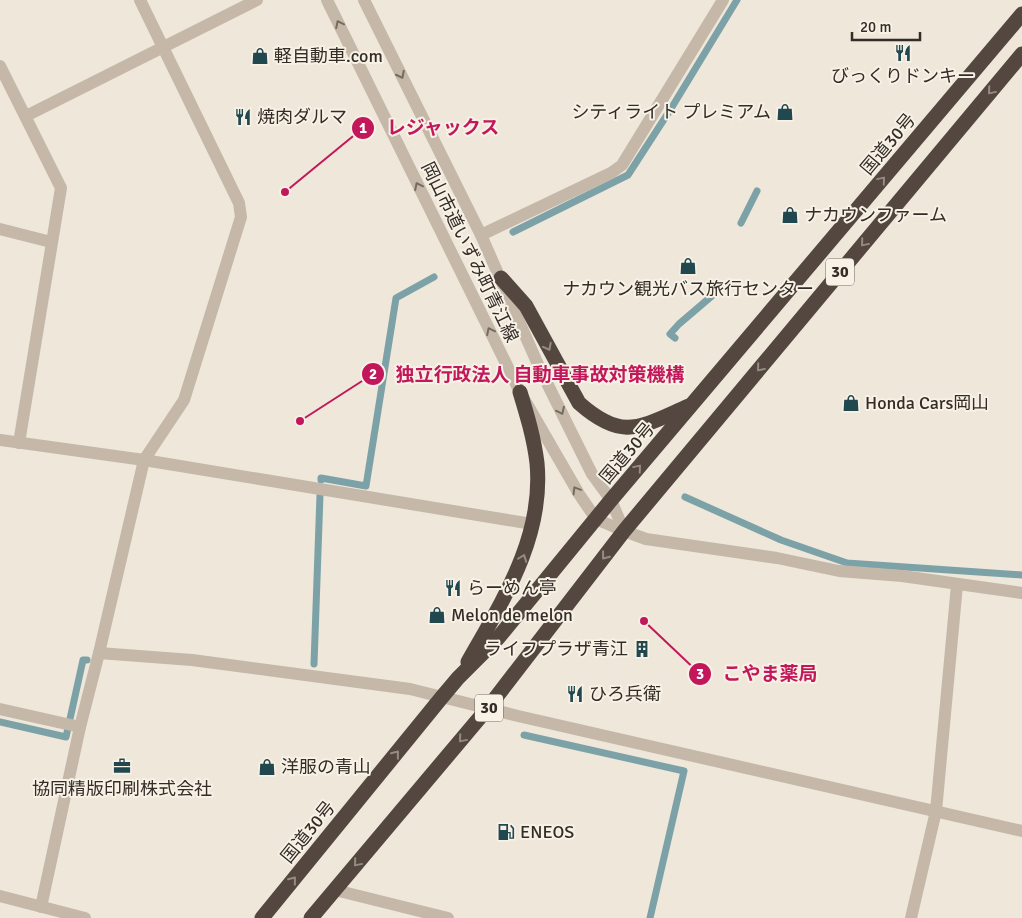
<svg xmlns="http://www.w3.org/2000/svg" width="1022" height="918" font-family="Signika,'Noto Sans JP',sans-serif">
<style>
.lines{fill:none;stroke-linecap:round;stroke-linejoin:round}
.stream{stroke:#7ca2a8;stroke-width:7}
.minor{stroke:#c5b8a8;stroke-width:12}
.highway{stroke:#53473f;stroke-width:15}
.oneway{stroke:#756b61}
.oneway2{stroke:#958b82}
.labels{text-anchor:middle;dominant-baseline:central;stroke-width:4;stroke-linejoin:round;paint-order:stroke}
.shield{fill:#f7f1e6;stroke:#6e6760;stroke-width:1}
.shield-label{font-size:16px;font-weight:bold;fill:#332c27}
.poi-label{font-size:18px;fill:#332c27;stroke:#f7f1e6;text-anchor:start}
.street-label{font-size:18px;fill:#332c27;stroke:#f7f1e6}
.leader{fill:none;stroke:#c2185b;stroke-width:2}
.callout-dot{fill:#c2185b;stroke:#f7f1e6;stroke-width:2}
.mark-label{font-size:15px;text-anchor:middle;font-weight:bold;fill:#fff}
.callout-label{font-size:19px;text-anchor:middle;font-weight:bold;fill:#c2185b;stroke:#f7f1e6;stroke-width:4;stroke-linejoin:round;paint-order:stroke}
</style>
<rect width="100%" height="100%" fill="#eee7da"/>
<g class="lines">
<g class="stream">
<path d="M741,223L757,191"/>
<path d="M513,232L628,175L672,107L737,0"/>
<path d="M675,338L670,334L679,324L713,295"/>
<path d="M321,480V478L366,486L396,298L434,277"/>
<path d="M685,497L781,540L847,563L1022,575"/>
<path d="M314,664L320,495"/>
<path d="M0,722L66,737L83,660H87"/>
<path d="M524,735L684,771L650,918"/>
</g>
<g class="minor">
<path d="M327,0L520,392L579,494L596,519L624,531L646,539L777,558L839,571L902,576L1022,593"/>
<path d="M364,0L481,235L540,369L592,474L611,500L624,531"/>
<path d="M0,66L61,188L19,443"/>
<path d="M26,116L257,0"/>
<path d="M0,229L51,242"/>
<path d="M481,235L611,173L622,165L723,0"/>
<path d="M0,440L144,460L532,524"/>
<path d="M99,653L192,660L410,689L518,716L1022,831"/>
<path d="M0,709L80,727"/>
<path d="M335,890L448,918"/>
<path d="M0,896L85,918"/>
<path d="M41,907L80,727L99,653L144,460L184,400L241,217L239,203L140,0"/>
<path d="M911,918L936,811L957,585"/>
</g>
<g class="highway">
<path d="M501,278L526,306L579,403C623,442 640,427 689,406"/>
<path d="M468,662C503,600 544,537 537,463C534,438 527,415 520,392"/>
<path d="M262,918L442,697L458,678L498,638L611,500L1022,14"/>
<path d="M311,918L487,709L624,531L1022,54"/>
</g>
</g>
<defs><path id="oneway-chevron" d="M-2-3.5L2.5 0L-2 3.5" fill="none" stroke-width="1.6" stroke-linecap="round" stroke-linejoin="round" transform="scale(1.25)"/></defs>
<g class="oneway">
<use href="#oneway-chevron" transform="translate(339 24) rotate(-116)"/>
<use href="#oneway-chevron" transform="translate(401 75) rotate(63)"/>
<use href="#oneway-chevron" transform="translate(418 186) rotate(-116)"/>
<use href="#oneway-chevron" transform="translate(490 331) rotate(-116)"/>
<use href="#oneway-chevron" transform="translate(561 411) rotate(64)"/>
<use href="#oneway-chevron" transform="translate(576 490) rotate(-121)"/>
</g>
<g class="oneway2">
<use href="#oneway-chevron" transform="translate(991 91) rotate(130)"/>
<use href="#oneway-chevron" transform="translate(882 180) rotate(-50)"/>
<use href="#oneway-chevron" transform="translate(864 243) rotate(130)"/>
<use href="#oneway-chevron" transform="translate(548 347) rotate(62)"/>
<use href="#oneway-chevron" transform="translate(760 368) rotate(130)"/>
<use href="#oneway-chevron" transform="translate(638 468) rotate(-50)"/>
<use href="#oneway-chevron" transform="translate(605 556) rotate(128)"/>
<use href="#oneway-chevron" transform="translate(523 558) rotate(-69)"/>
<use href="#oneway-chevron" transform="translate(462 739) rotate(130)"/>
<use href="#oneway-chevron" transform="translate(396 754) rotate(-51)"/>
<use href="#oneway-chevron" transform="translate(357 863) rotate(130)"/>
<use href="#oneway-chevron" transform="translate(293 880) rotate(-51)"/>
</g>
<defs>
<g id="restaurant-bare" transform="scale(1.35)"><path d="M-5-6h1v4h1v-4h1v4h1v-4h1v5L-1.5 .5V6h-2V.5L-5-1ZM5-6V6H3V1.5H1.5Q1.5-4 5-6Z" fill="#21484f" stroke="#f7f1e6" stroke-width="2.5" paint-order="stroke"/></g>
<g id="shop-bare" transform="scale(1.35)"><path d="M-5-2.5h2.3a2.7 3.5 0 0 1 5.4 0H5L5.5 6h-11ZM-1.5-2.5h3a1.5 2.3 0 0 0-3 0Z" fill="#21484f" stroke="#f7f1e6" stroke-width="2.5" paint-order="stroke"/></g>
<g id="building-bare" transform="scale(1.35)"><path d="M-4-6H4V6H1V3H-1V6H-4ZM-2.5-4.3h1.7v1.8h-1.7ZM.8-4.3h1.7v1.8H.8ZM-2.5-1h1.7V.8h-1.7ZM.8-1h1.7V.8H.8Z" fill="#21484f" stroke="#f7f1e6" stroke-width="2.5" paint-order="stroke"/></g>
<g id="office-bare" transform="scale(1.35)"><path d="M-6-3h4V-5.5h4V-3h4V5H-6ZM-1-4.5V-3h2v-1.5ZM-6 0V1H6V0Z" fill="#21484f" stroke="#f7f1e6" stroke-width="2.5" paint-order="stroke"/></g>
<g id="fuel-bare" transform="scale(1.35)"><path d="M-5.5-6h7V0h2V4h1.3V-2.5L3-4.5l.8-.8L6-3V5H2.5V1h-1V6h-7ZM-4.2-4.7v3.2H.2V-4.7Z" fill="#21484f" stroke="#f7f1e6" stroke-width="2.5" paint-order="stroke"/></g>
</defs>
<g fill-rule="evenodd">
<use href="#restaurant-bare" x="903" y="53"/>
<use href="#shop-bare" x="260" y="56"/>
<use href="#shop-bare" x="785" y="112"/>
<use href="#restaurant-bare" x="243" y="117"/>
<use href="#shop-bare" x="790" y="215"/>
<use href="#shop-bare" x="688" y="266"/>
<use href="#shop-bare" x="851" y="403"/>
<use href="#restaurant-bare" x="453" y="588"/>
<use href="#shop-bare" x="437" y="615"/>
<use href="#building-bare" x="642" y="649"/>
<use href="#restaurant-bare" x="575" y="694"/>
<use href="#office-bare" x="122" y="766"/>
<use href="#shop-bare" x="267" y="767"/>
<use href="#fuel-bare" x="506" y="832"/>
</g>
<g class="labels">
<g class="shield">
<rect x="826" y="258.5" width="28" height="27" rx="4"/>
<rect x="475" y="694.5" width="28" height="27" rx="4"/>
</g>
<g class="shield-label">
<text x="840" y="272">30</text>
<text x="489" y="708">30</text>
</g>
<g class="poi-label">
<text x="274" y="56">軽自動車.com</text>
<text x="903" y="76" text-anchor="middle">びっくりドンキー</text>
<text x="771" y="112" text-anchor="end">シティライト プレミアム</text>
<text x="257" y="117">焼肉ダルマ</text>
<text x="804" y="215">ナカウンファーム</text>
<text x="688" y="289" text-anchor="middle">ナカウン観光バス旅行センター</text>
<text x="865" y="403">Honda Cars岡山</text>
<text x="467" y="588">らーめん亭</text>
<text x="451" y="615">Melon de melon</text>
<text x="628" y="649" text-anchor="end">ライフプラザ青江</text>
<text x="589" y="694">ひろ兵衛</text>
<text x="281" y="767">洋服の青山</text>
<text x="122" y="789" text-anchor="middle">協同精版印刷株式会社</text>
<text x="520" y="832">ENEOS</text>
</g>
<g class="street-label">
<text transform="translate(888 144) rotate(-50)">国道30号</text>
<text transform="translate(470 252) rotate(64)">岡山市道いずみ町青江線</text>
<text transform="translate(627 453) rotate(-50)">国道30号</text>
<text transform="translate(308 832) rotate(-51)">国道30号</text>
</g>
</g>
<path class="leader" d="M285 192L363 128M300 421L373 374M644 621L700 674"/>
<g class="callout-dot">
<circle cx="285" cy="192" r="5"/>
<circle cx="300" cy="421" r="5"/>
<circle cx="644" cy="621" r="5"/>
<circle cx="363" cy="128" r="12"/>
<circle cx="373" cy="374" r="12"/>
<circle cx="700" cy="674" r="12"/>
</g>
<g class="mark-label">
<text x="363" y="133">1</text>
<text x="373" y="379">2</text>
<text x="700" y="679">3</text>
</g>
<g class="callout-label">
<text x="443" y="134">レジャックス</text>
<text x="540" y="381">独立行政法人 自動車事故対策機構</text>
<text x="770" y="680">こやま薬局</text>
</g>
<path d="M852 32v8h68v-8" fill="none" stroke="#332c27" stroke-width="2.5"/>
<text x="860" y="32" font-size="15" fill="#332c27" stroke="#f7f1e6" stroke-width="4" paint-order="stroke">20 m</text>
</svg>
